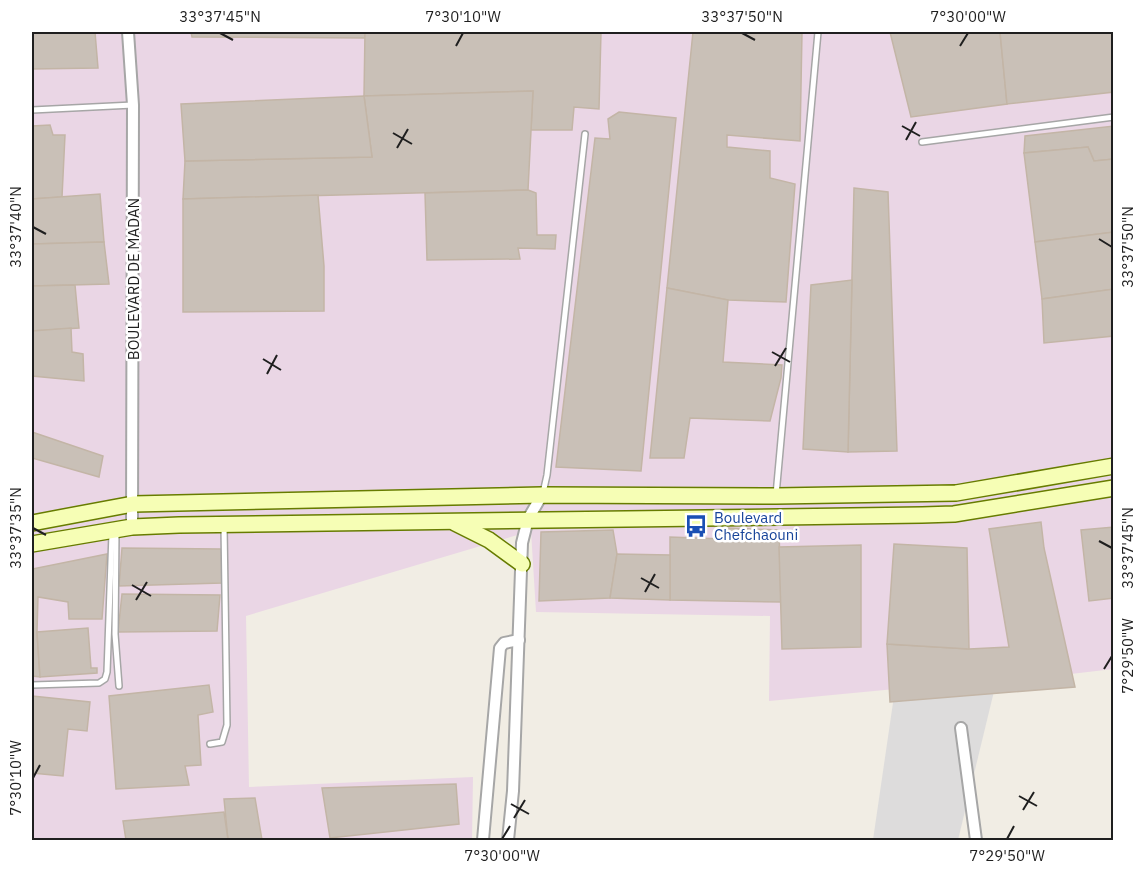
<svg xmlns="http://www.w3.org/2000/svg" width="1145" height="872" font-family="'IBM Plex Sans',sans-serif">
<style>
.residential{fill:#dddcdc}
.industrial{fill:#ead6e5}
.building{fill:#c9c0b7;stroke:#c3b5a6;stroke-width:1.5}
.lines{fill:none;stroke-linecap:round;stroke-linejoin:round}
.lane-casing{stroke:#a6a6a6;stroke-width:8}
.street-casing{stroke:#a6a6a6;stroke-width:14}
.secondary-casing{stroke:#677c00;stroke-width:18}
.lane{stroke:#fff;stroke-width:5}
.street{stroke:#fff;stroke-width:10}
.secondary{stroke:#f6feb5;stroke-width:15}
.ticks{fill:none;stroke:#1f1f1f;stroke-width:2}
.labels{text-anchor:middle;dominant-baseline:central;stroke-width:5;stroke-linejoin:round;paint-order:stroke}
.street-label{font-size:15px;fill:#1f1f1f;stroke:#fff}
.transit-label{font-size:15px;fill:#164399;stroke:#fff;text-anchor:start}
.neatline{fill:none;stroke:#1f1f1f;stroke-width:2}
.ticks-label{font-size:15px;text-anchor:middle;fill:#1f1f1f}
</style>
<rect width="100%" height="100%" fill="#f1ede4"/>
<path class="residential" d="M996,683L958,840H873L895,689Z"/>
<path class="industrial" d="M32,32H1113V669L945,689H895L769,701L770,616L536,612L531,531L246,616L249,787L473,777L472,840H32Z"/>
<g class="building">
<path d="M32,32H95L98,68L32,69Z"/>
<path d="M191,32H365V38L192,37Z"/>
<path d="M365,32H601L599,109L574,107L572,130H531L533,91L364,96Z"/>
<path d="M693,32H802L800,141L727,135V147L770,151V178L795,184L786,302L728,300L667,288Z"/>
<path d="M890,32H1000L1007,104L911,117Z"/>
<path d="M1000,32H1114V92L1007,104Z"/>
<path d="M533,91L528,190L183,199L185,161L372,157L364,96Z"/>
<path d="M364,96L372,157L185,161L181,104Z"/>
<path d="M619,112L676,118L641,471L556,467L595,138L610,139L608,119Z"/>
<path d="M50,125L53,135H65L62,197L32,199V126Z"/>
<path d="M1114,126V159L1094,161L1088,147L1024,153L1025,136Z"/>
<path d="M1088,147L1094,161L1114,159V232L1035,242L1024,153Z"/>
<path d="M854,188L888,192L897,451L848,452Z"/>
<path d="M528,190L536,193L537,235H556L555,249L518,248L520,259L427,260L425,193Z"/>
<path d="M100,194L104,242L32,244V199Z"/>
<path d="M318,195L324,266V311L183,312V199Z"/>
<path d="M1114,232V289L1042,299L1035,242Z"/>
<path d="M104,242L109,284L32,286V244Z"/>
<path d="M852,280L848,452L803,449L811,285Z"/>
<path d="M75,285L79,328L32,331V286Z"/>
<path d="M667,288L728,300L723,362L782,365L781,378L770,421L690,418L684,458H650Z"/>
<path d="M1114,289V336L1044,343L1042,299Z"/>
<path d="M71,328L72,352L83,354L84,381L32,376V331Z"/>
<path d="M32,432L103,456L99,477L32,458Z"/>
<path d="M1041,522L1044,548L1075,687L890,702L887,644L969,649L1009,647L989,529Z"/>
<path d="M1114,527V598L1089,601L1081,530Z"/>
<path d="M726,528L779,530L781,602L670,600V537L724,539Z"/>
<path d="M613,530L617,554L610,598L539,601L541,532Z"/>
<path d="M894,544L967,548L969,649L887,644Z"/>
<path d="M861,545V647L782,649L779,547Z"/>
<path d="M122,548L221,549L222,583L119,586Z"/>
<path d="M107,554L102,619H69L68,602L38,597L37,632L40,677L32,676V569Z"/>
<path d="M617,554L670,555V600L610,598Z"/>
<path d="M122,594L220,595L217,631L118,632Z"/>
<path d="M88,628L91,668H97V673L40,677L37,632Z"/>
<path d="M209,685L213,712L198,715L201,765L185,766L189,785L116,789L109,696Z"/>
<path d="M32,696L90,702L87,731L68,729L63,776L32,773Z"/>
<path d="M456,784L459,824L330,838L322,788Z"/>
<path d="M255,798L262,840H228L224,799Z"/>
<path d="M224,812L228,840H126L123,821Z"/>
</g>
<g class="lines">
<g class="lane-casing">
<g id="lane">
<path d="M32,110L133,105"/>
<path d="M922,142L1114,117"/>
<path d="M543,493L547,475L585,134"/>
<path d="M776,495L818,32"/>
<path d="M116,532L115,634L119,686"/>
<path d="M32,685L99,683L105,679L107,672L112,533"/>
<path d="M210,744L222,742L227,725L224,526"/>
</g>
</g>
<g class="street-casing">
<g id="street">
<path d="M128,32L133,105L132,527"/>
<path d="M961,728L976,840"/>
<path d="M483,840L500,648L504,643L519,640"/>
<path d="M508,840L513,791L522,543L528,519L542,495"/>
</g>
</g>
<g class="secondary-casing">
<g id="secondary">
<path d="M32,523L133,504L542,495L776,496L956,493L1114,466"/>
<path d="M455,523L489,540L522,564"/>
<path d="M32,544L132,527L179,525L922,515L954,514L1114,488"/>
</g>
</g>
<use href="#lane" class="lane"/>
<use href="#street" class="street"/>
<use href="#secondary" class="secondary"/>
</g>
<path class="ticks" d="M220,33L233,40M742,33L755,40M456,46L463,33M960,46L968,33M902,126L920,136M393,133L412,144M906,140L916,122M397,148L408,129M33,227L46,234M1099,239L1112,247M772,352L790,362M263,359L281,370M775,366L786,348M267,374L277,355M33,528L46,535M1099,541L1112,548M641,578L659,588M132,585L151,596M645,592L655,574M136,600L147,582M1104,669L1112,656M33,778L40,765M1019,796L1037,806M511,804L529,814M1023,810L1034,792M514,818L525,800M502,839L510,826M1007,839L1014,826"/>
<defs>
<g id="bus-bare" transform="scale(1.8)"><path d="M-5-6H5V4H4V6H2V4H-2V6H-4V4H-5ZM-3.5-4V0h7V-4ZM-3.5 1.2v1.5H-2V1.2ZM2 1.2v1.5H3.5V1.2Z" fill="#1a4fb4" stroke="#fff" stroke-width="2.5" paint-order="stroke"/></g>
</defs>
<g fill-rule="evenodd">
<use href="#bus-bare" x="696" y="526"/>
</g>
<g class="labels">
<g class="street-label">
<text transform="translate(133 279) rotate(-90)">BOULEVARD DE MADAN</text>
</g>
<g class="transit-label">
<text x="714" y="517">Boulevard<tspan x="714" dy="17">Chefchaouni</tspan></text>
</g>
</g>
<rect width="1145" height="872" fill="none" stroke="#ffffff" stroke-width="66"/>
<rect x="33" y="33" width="1079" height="806" class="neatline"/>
<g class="ticks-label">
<text x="220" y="22">33°37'45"N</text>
<text x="463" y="22">7°30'10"W</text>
<text x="742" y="22">33°37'50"N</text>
<text x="968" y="22">7°30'00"W</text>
<text transform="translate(16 227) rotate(-90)" y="5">33°37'40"N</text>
<text transform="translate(1128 247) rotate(-90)" y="5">33°37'50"N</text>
<text transform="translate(16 528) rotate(-90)" y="5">33°37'35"N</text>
<text transform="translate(1128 548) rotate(-90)" y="5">33°37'45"N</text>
<text transform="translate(1128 656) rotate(-90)" y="5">7°29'50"W</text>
<text transform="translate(16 778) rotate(-90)" y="5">7°30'10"W</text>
<text x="502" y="861">7°30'00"W</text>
<text x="1007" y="861">7°29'50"W</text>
</g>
</svg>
